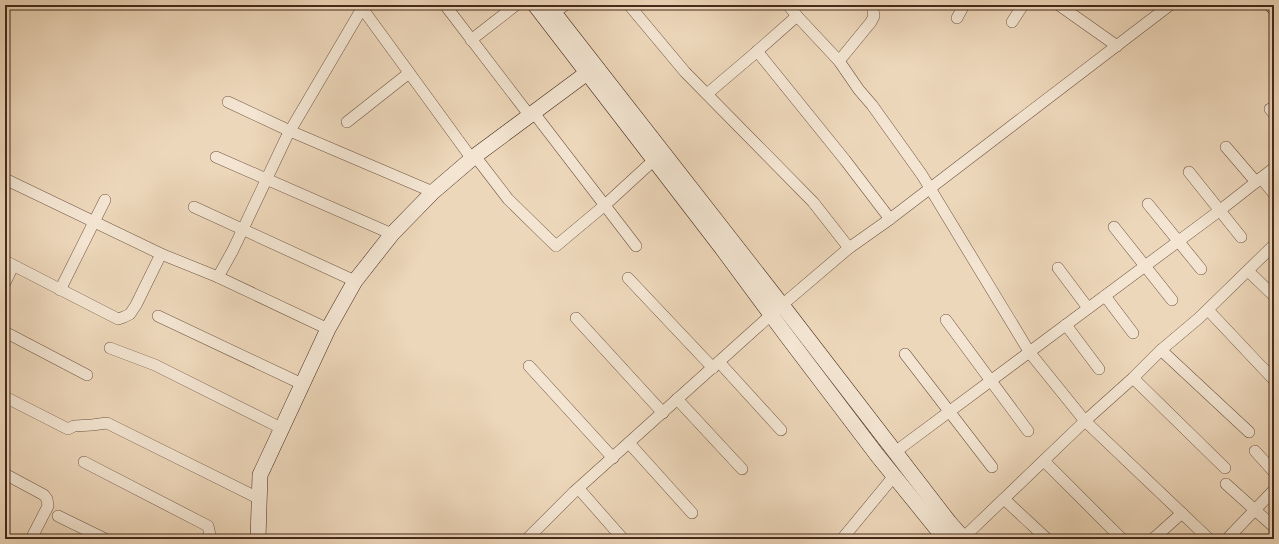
<svg xmlns="http://www.w3.org/2000/svg" width="1279" height="544" font-family="'Sorts Mill Goudy',serif">
<style>
.lines{fill:none;stroke-linecap:round;stroke-linejoin:round}
.street-casing{stroke:#705543;stroke-width:12}
.secondary-casing{stroke:#462a1b;stroke-width:16}
.street{stroke:#f3e5d2;stroke-width:11}
.secondary{stroke:#f3e5d2;stroke-width:15}
</style>
<rect width="100%" height="100%" fill="#edd7ba"/>
<filter id="stains"><feTurbulence type="fractalNoise" baseFrequency=".005" numOctaves="4"/><feColorMatrix values="0 0 0 0 .2 0 0 0 0 .09 0 0 0 0 .02 0 0 0 .5 -.17"/></filter>
<radialGradient id="worn" r=".72"><stop offset=".6" stop-color="#630" stop-opacity="0"/><stop offset="1" stop-color="#630" stop-opacity=".3"/></radialGradient>
<g class="lines">
<g class="street-casing">
<g id="street">
<path d="M445,5L530,116"/>
<path d="M629,5L685,72L813,202L849,248"/>
<path d="M788,5L797,16L839,61L859,90L872,105L922,175L1030,353L1085,421L1209,539"/>
<path d="M1059,5L1117,46"/>
<path d="M362,8L472,159"/>
<path d="M549,16L565,5"/>
<path d="M957,18L964,5"/>
<path d="M1012,22L1023,5"/>
<path d="M471,40L516,5"/>
<path d="M757,51L845,160L890,219"/>
<path d="M839,61L871,22L874,16L872,5"/>
<path d="M707,94L754,54L797,16"/>
<path d="M228,102L290,131L433,192"/>
<path d="M1270,109L1274,114"/>
<path d="M534,113L636,246"/>
<path d="M347,122L409,73"/>
<path d="M1226,147L1256,182"/>
<path d="M475,156L508,199L556,246L605,205L654,160"/>
<path d="M216,157L392,234"/>
<path d="M1189,172L1241,237"/>
<path d="M1261,178L1274,194"/>
<path d="M5,179L161,254L136,305L130,314L124,317L118,319L5,261"/>
<path d="M1148,204L1201,269"/>
<path d="M194,207L355,281"/>
<path d="M1114,227L1172,300"/>
<path d="M161,254L218,277L328,329"/>
<path d="M1058,268L1088,308"/>
<path d="M1248,271L1274,296"/>
<path d="M218,277L233,250L287,136L364,5"/>
<path d="M628,278L713,368"/>
<path d="M5,283L13,266"/>
<path d="M60,290L105,200"/>
<path d="M1105,296L1133,333"/>
<path d="M1208,310L1274,380"/>
<path d="M158,316L302,384"/>
<path d="M576,318L663,413"/>
<path d="M946,320L1028,431"/>
<path d="M1066,325L1099,369"/>
<path d="M5,332L87,375"/>
<path d="M110,348L155,365L281,428"/>
<path d="M1161,350L1249,432"/>
<path d="M905,354L992,467"/>
<path d="M719,362L781,430"/>
<path d="M529,366L613,458"/>
<path d="M1133,378L1225,468"/>
<path d="M5,397L68,429L74,426L92,425L107,423L260,499"/>
<path d="M677,399L742,469"/>
<path d="M629,443L692,513"/>
<path d="M1255,451L1274,472"/>
<path d="M895,452L1219,211L1274,168"/>
<path d="M1044,461L1122,539"/>
<path d="M84,462L208,526L210,535L209,539"/>
<path d="M5,474L44,495L47,499L48,506L31,539"/>
<path d="M1226,484L1274,527"/>
<path d="M579,489L623,539"/>
<path d="M1004,499L1047,539"/>
<path d="M58,516L105,539"/>
<path d="M963,538L1085,421L1133,378L1161,350L1199,318L1274,245"/>
<path d="M527,539L574,492L782,305L849,248L890,219L1170,5"/>
<path d="M842,539L894,476"/>
<path d="M1153,539L1182,513"/>
<path d="M1227,539L1274,490"/>
</g>
</g>
<g class="secondary-casing">
<g id="secondary">
<path d="M535,5L721,247L786,335L877,455L945,539"/>
<path d="M548,5L782,305L949,522L964,539"/>
<path d="M1272,5L1274,7"/>
<path d="M258,539L260,475L328,329L355,281L392,234L433,192L475,156L595,67"/>
</g>
</g>
<use href="#street" class="street"/>
<use href="#secondary" class="secondary"/>
</g>
<rect width="1279" height="544" fill="none" stroke="#edd7ba" stroke-width="20"/>
<rect x="6" y="6" width="1267" height="532" fill="none" stroke="#462a1b" stroke-width="2"/>
<rect x="10" y="10" width="1259" height="524" fill="none" stroke="#462a1b"/>
<rect width="100%" height="100%" filter="url(#stains)"/>
<rect width="100%" height="100%" fill="url(#worn)"/>
</svg>
